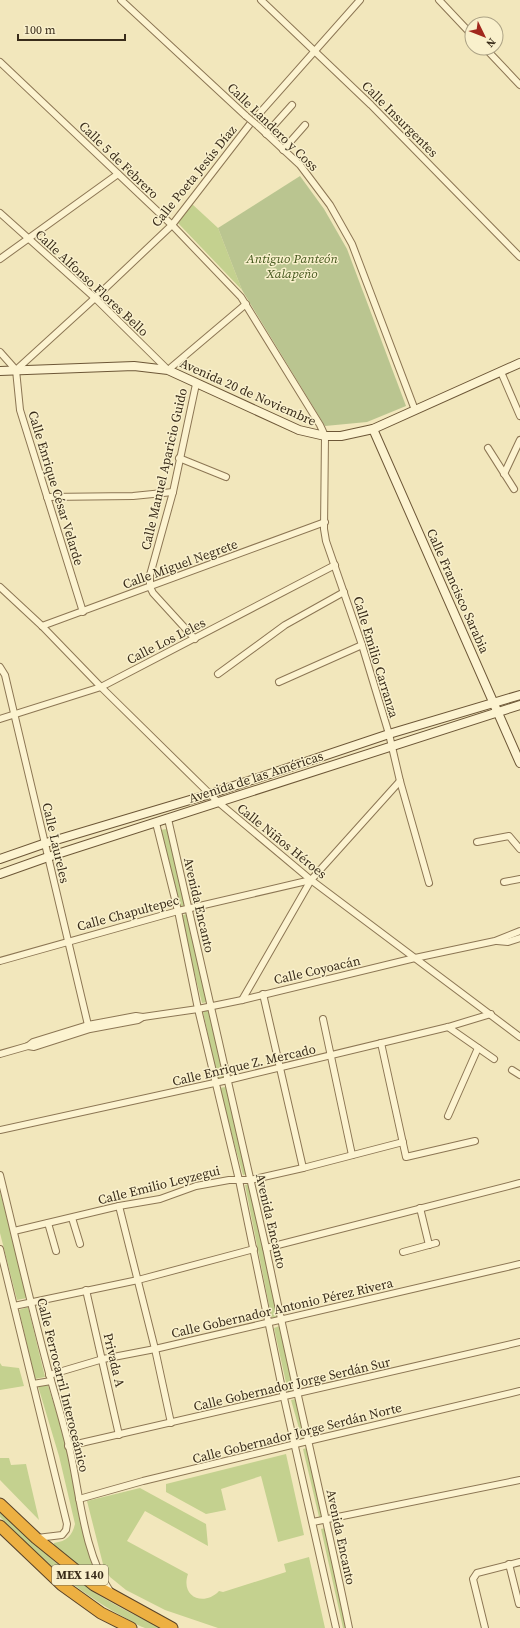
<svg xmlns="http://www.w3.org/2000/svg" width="520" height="1628" font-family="'Source Serif 4',serif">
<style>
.green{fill:#c4d18f}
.cemetery{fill:#bac590}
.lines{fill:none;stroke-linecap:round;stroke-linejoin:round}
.street-casing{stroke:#8c7654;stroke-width:8}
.secondary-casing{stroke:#6d5737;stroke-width:10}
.highway-casing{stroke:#594329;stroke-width:13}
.street{stroke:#fcf3d0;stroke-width:6}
.secondary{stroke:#fcf3d0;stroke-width:8}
.highway{stroke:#edb042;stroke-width:11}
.street-bridge-casing{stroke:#8c7654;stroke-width:8;stroke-linecap:butt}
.street-bridge{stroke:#fcf3d0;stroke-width:6}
.labels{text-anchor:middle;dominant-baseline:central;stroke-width:3;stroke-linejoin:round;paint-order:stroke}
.shield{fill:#f9f0cc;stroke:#73674f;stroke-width:1}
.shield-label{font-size:12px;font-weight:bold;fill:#392c1a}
.street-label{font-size:13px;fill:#392c1a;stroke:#f9f0cc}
.park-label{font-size:13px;font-style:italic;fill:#45581e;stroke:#f9f0cc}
</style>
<rect width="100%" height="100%" fill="#f2e7bc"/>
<g class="green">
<path d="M192,204L218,228L242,290L177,222Z"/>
<path d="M167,829L185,905L178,907L160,830Z"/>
<path d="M187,914L207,1002L202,1003L180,916Z"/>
<path d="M209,1010L224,1080L218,1081L203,1012Z"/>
<path d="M226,1087L252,1173L243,1175L219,1088Z"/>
<path d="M254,1183L281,1318L272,1320L245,1185Z"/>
<path d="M0,1191L27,1298L17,1300L0,1233Z"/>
<path d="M28,1307L45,1377L35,1379L19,1310Z"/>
<path d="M282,1325L298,1390L288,1392L274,1328Z"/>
<path d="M0,1363L2,1366L19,1368L24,1386L0,1390Z"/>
<path d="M48,1385L69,1454L100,1579L78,1567L54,1546V1543C67,1541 72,1536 75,1524L59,1456L38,1386Z"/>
<path d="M300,1398L309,1437L302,1439L291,1400Z"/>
<path d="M311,1447L327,1516L319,1517L303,1449Z"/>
<path d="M286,1454L304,1535L278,1542L261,1476L221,1489L226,1510L206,1514L166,1492V1484Z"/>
<path d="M0,1458H9L11,1465L26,1464L39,1520L0,1480Z"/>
<path d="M140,1488L206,1524L208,1546L145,1511L127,1541L188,1574C180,1597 204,1607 219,1591L223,1592L286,1572L284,1564L309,1557L325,1628H218L165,1610L126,1590L110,1577L104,1568L87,1501Z"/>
<path d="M0,1511C32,1541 63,1572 100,1596C120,1608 142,1619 163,1628C157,1628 150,1628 145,1628C136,1625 128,1619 120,1615C74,1590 37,1554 0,1517Z"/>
<path d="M329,1527L352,1628H343L321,1529Z"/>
</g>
<path class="cemetery" d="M300,176L324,209L347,249L406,406L367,422L325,426L242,290L218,228Z"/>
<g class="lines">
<g class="street-casing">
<g id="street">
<path d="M121,0L246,116"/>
<path d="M261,0L371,105L520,257"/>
<path d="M439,0L472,35"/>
<path d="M485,48L520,85"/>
<path d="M0,62L172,225L241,297L320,425L325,436L324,529L326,541L362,645L389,734L400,781L429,883"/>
<path d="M258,126L300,165L330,205L352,244L415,410"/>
<path d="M266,134L292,105"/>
<path d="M283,150L305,125"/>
<path d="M0,213L95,298L168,370L246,304"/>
<path d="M0,259L118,174"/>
<path d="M0,352L16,370"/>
<path d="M16,370L95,298L172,225L250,124L360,0"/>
<path d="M16,370L20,410L83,612"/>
<path d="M501,372L520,416"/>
<path d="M488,448L514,489"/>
<path d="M179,458L226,477"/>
<path d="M504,474L520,440"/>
<path d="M47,497L133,496L173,492"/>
<path d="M0,587L42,626L101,687L218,802L311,880L520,1037"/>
<path d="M42,626L325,522"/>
<path d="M195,639L153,593L150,587V575L173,492L196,384"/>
<path d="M0,667L5,675L88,1025"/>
<path d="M218,674L285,625L344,592"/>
<path d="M279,682L362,645"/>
<path d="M0,719L101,687L335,565"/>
<path d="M168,819L266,1248C292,1375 323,1501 349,1628"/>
<path d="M156,823L178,911L198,1009L239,1180L284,1398L336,1628"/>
<path d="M477,842L509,836L520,849"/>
<path d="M504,882L520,879"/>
<path d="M497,941L508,942L520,938"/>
<path d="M0,961L178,911L311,880"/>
<path d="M263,994L303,1168"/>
<path d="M242,1000L311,880L400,781"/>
<path d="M323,1019L352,1155"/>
<path d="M448,1027L494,1059"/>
<path d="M381,1043L406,1157L475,1141"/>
<path d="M28,1046L34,1047L90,1029L138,1020L143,1017L198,1009L242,1000L415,958L495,941L520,931"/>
<path d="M0,1054L28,1046L33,1042L88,1025L136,1016L143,1017"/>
<path d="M512,1070L520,1075"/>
<path d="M448,1116L478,1048"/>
<path d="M0,1130L228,1080L448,1027L491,1014"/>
<path d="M0,1175C15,1236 29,1297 45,1358C53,1390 64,1422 71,1455C80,1497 85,1556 110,1591"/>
<path d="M119,1206L155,1349L171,1423"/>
<path d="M420,1208L429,1245"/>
<path d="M72,1218L80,1244"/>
<path d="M48,1223L56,1251"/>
<path d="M14,1231L119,1206L160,1199L196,1186L229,1180H250L303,1168L403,1142"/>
<path d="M266,1248L520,1183"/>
<path d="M0,1249L67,1524L66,1530L62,1535L37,1538"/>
<path d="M403,1252L436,1243"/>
<path d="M86,1290L119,1435"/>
<path d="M14,1306L138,1280L254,1249"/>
<path d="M49,1375L103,1359L155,1349L520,1264"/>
<path d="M33,1384L51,1381"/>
<path d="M68,1446L520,1342"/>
<path d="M79,1499L143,1481L308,1441L520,1391"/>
<path d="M313,1522L520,1480"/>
<path d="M509,1564L519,1604"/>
<path d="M485,1628L473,1579L477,1573L520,1562"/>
</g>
</g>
<g class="secondary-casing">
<g id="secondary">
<path d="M0,371L134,366L168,370L299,430L325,436H341L373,429L520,363"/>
<path d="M373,429L520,763"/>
<path d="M0,859L46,843L210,794L389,734L520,695"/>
<path d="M0,874L48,857L520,705"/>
</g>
</g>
<g class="highway-casing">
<g id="highway">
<path d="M0,1504L36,1538L94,1585L172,1628"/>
<path d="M0,1526L62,1585L101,1613L131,1628"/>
</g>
</g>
<use href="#street" class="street"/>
<use href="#secondary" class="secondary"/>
<use href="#highway" class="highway"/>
<g class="street-bridge-casing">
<path id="street-bridge" d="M246,116L258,126"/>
</g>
<use href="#street-bridge" class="street-bridge"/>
</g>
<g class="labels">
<rect class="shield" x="52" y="1565" width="56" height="20" rx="3"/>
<g class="shield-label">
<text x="80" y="1575">MEX 140</text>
</g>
<g class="street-label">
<text transform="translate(400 119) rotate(45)">Calle Insurgentes</text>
<text transform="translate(273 127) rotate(44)">Calle Landero y Coss</text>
<text transform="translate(119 160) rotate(44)">Calle 5 de Febrero</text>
<text transform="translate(194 176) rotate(-51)">Calle Poeta Jesús Díaz</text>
<text transform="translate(92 283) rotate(43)">Calle Alfonso Flores Bello</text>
<text transform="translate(248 392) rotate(24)">Avenida 20 de Noviembre</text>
<text transform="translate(164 469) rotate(-77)">Calle Manuel Aparicio Guido</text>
<text transform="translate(56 488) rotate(73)">Calle Enrique César Velarde</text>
<text transform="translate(180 564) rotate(-20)">Calle Miguel Negrete</text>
<text transform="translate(458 591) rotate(66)">Calle Francisco Sarabia</text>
<text transform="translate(166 641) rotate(-27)">Calle Los Leles</text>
<text transform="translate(376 657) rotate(73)">Calle Emilio Carranza</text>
<text transform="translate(256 777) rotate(-18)">Avenida de las Américas</text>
<text transform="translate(282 841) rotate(39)">Calle Niños Héroes</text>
<text transform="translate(56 843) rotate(77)">Calle Laureles</text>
<text transform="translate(199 905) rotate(77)">Avenida Encanto</text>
<text transform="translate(128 913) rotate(-15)">Calle Chapultepec</text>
<text transform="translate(317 970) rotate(-13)">Calle Coyoacán</text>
<text transform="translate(244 1065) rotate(-13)">Calle Enrique Z. Mercado</text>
<text transform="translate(159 1185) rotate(-14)">Calle Emilio Leyzegui</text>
<text transform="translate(271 1221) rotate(77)">Avenida Encanto</text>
<text transform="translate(282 1308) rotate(-13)">Calle Gobernador Antonio Pérez Rivera</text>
<text transform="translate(114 1360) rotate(77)">Privada A</text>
<text transform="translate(292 1384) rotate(-13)">Calle Gobernador Jorge Serdán Sur</text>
<text transform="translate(63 1385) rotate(76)">Calle Ferrocarril Interoceánico</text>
<text transform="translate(297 1433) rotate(-14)">Calle Gobernador Jorge Serdán Norte</text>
<text transform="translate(341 1537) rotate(78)">Avenida Encanto</text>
</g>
<g class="park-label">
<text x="292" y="258">Antiguo Panteón<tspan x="292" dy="15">Xalapeño</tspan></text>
</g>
</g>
<g transform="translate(484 36) rotate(133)"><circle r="19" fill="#f9f0cc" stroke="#aca285"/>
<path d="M0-3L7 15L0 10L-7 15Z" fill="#a1271d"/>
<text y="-6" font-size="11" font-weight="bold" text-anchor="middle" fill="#392c1a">N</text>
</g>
<path d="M18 34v6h107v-6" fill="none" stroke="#392c1a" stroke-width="2"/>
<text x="24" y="34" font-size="12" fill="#392c1a" stroke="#f9f0cc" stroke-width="3" paint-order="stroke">100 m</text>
</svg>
